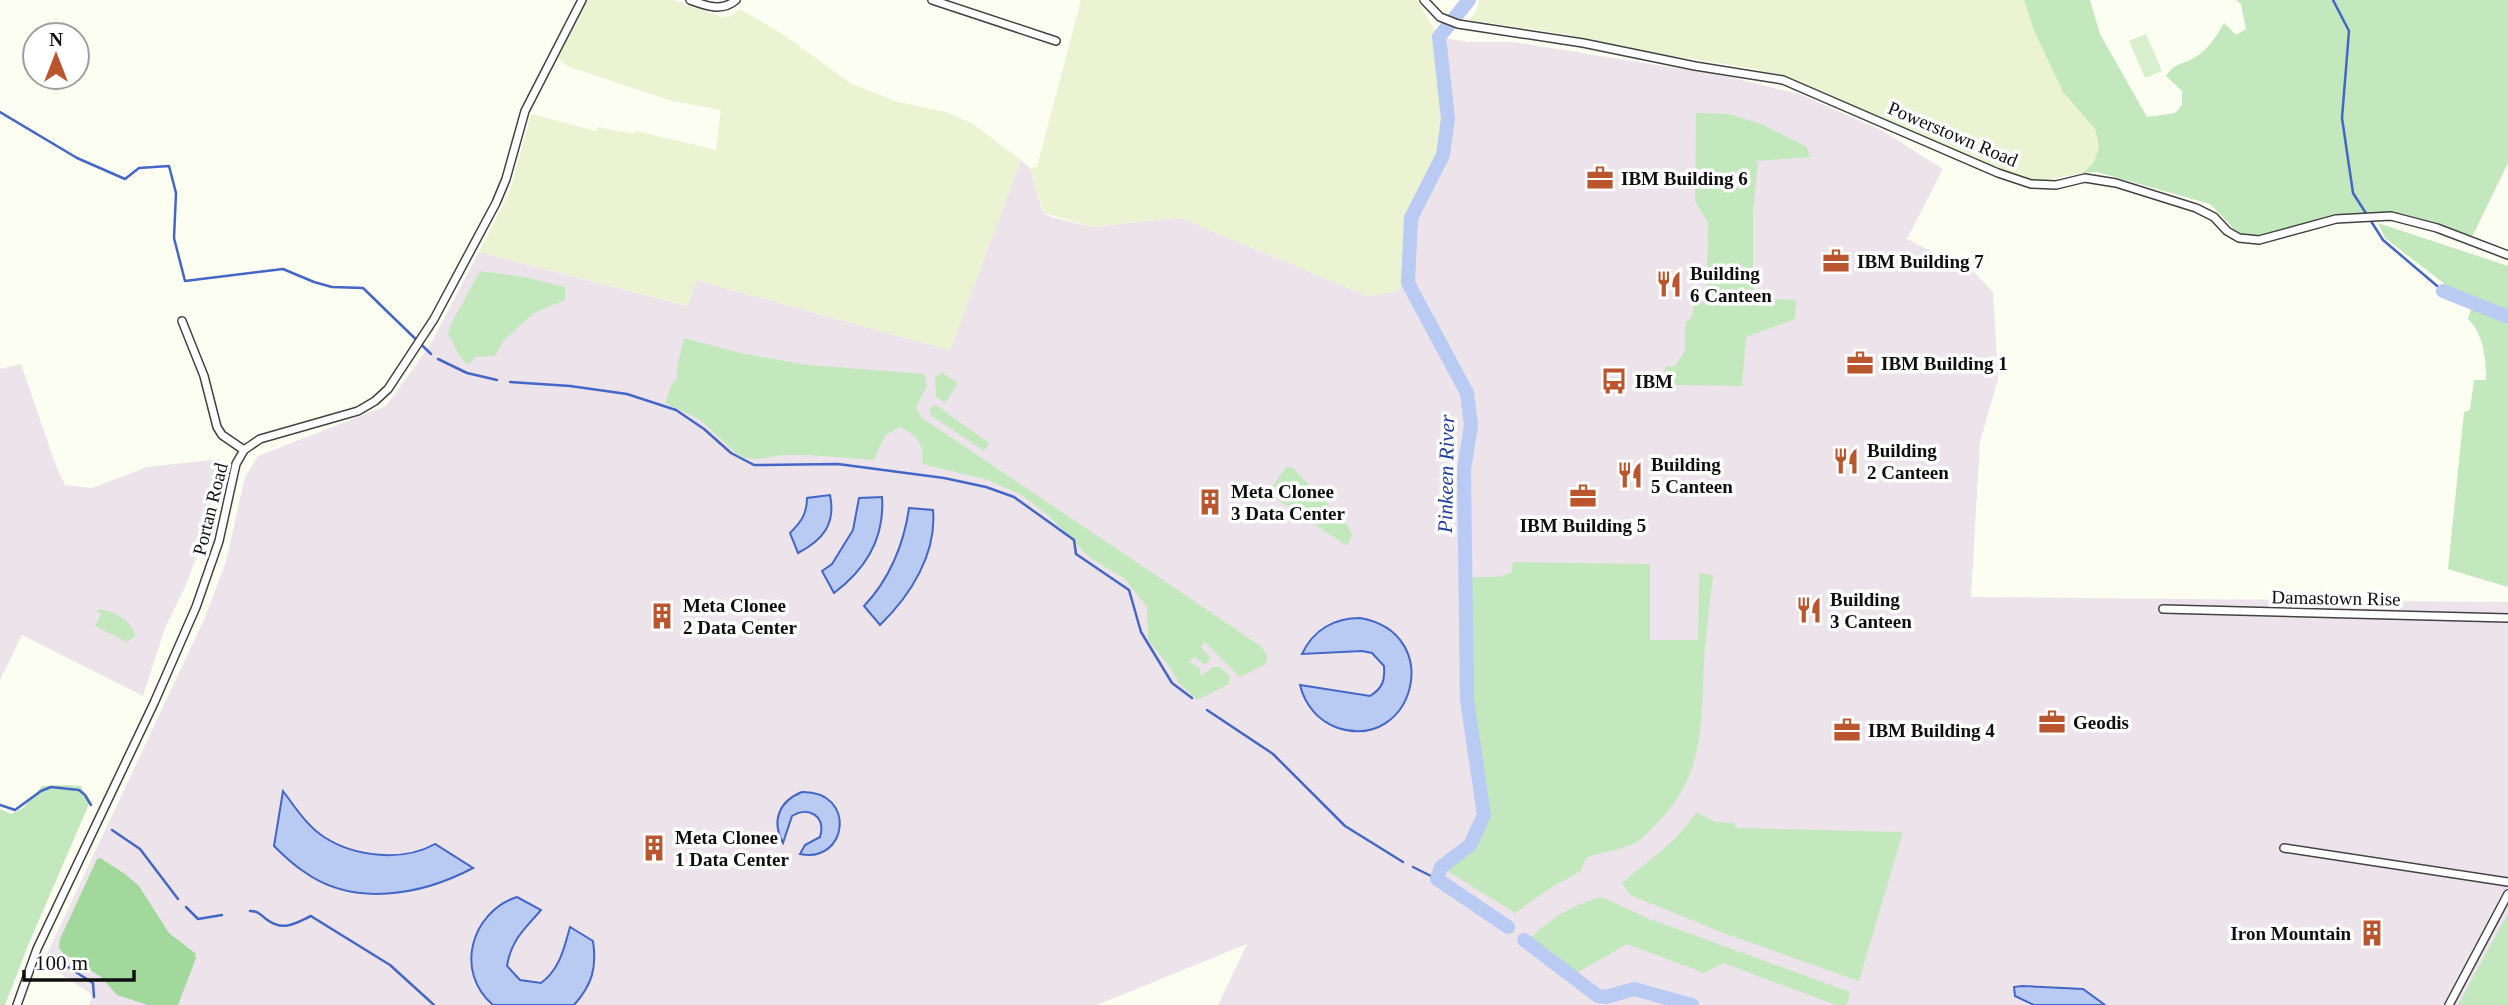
<svg xmlns="http://www.w3.org/2000/svg" width="2508" height="1005" font-family="Georgia,serif">
<style>
.industrial{fill:#ede4eb}
.farmland{fill:#ebf3d3}
.green{fill:#c4e8bd}
.forest{fill:#a3d89d}
.pitch{fill:#d9efce}
.water{fill:#b9caf3;stroke:#4466c6;stroke-width:2}
.lines{fill:none;stroke-linecap:round;stroke-linejoin:round}
.stream{stroke:#4466c6;stroke-width:2.5}
.river{stroke:#b9caf3;stroke-width:14}
.street-casing{stroke:#424242;stroke-width:10}
.street{stroke:#fff;stroke-width:7}
.labels{text-anchor:middle;dominant-baseline:central;stroke-width:7;stroke-linejoin:round;paint-order:stroke}
.street-label{font-size:19px;fill:#0f0f0f;stroke:#fff}
.poi-label{font-size:19px;font-weight:bold;fill:#0f0f0f;stroke:#fff;text-anchor:start}
.water-label{font-size:21px;font-style:italic;fill:#1e3a9b;stroke:#fff}
</style>
<rect width="100%" height="100%" fill="#fdfef2"/>
<g class="industrial">
<path d="M1439,37L1469,42H1514L1730,77L1802,95L1883,131L1943,169L1907,239L1975,273L1993,292L1998,379L1980,442L1971,597L2508,602V939L2476,1005H1218L1247,944L1097,1005H89L92,997L90,993L47,965V954L206,615L226,561L245,477L258,456L386,406L430,345L479,252L687,306L696,280L950,350L1021,160L1030,168L1043,213L1051,217L1092,227L1175,218L1183,219L1368,296L1392,292L1408,283L1411,218L1443,155L1448,119Z"/>
<path d="M21,364L56,466L65,485L92,488L147,467L219,459L221,464L210,522L185,587L165,628L143,696L22,635L0,680V369Z"/>
</g>
<g class="farmland">
<path d="M587,0H673L722,17L732,16L740,9L784,35L850,83L898,102L946,112L973,124L1021,160L950,350L696,280L688,306L479,252L509,194L531,114L596,131L598,127L633,134L636,131L716,150L721,110L672,101L626,86L567,66L558,58Z"/>
<path d="M1081,0H1417L1439,37L1448,119L1443,155L1411,218L1408,283L1392,292L1368,296L1183,219L1175,218L1092,227L1044,213L1030,168L1037,167Z"/>
<path d="M1479,0H2024L2034,31L2063,92L2095,129L2099,145L2094,162L2083,173L2044,180L2029,179L1996,169L1791,78L1751,68L1635,50L1565,34L1469,20L1476,12Z"/>
</g>
<g class="green">
<path d="M2024,0H2090L2100,34L2147,117L2175,113L2182,105V91L2166,76C2173,64 2183,64 2194,58C2208,50 2216,37 2224,23L2236,35L2246,29L2241,4L2236,0H2508V163L2471,239L2392,217L2370,215L2259,238L2241,236L2210,204L2097,172L2083,173L2094,162L2099,146L2095,129L2063,92L2034,31Z"/>
<path d="M1696,113L1729,114L1759,123L1807,147L1810,157L1758,161L1753,212V298L1796,300L1795,319L1746,337L1742,386L1669,385L1663,382L1665,367L1675,366L1685,351V323L1692,317L1694,304L1707,298L1708,222L1695,202Z"/>
<path d="M2378,223L2508,266V315L2476,307L2508,325V587L2448,569L2464,412L2470,410L2474,380H2486C2486,359 2484,334 2468,319L2472,305L2385,238Z"/>
<path d="M480,271L524,277L565,287V300L534,313L504,340L495,356L475,357L469,365C456,357 456,345 448,335L450,326Z"/>
<path d="M684,338L740,353L807,365L925,374L927,386L916,407L921,417L1262,647L1267,656L1266,664L1240,677L1205,642L1201,647L1209,656L1210,659L1206,665L1194,657L1189,662L1201,669L1199,672L1202,675L1213,667H1220L1230,676L1229,684L1197,700L1179,683L1169,666L1148,640L1147,607L1125,579L1089,557L1049,516L1020,494L988,480L922,464C924,445 919,437 900,427L885,435L874,460L808,455H782L759,459L745,458L737,454L699,419L665,403L672,384L677,379V367Z"/>
<path d="M943,373L958,383L945,403L936,397L935,377Z"/>
<path d="M936,405L989,443L984,451L932,416L929,408Z"/>
<path d="M1286,467L1293,468L1349,527L1352,535L1347,546L1268,493Z"/>
<path d="M1513,562L1650,564V640H1698L1699,573L1713,575C1710,605 1705,635 1704,665C1701,722 1704,770 1664,816C1655,825 1647,835 1637,842C1621,851 1603,851 1586,858L1581,871L1552,887L1515,913L1441,867L1470,845L1484,815L1467,700L1464,577H1497L1511,573Z"/>
<path d="M99,609C113,611 135,622 135,637L126,642L95,626L101,614L96,611Z"/>
<path d="M65,785L81,786L89,804L27,948L5,1005H0V809L11,814L23,808L42,786Z"/>
<path d="M1696,812L1716,822L1734,823L1737,828L1903,832L1859,981L1726,934L1630,895L1622,883C1645,863 1681,839 1696,812Z"/>
<path d="M1602,897L1647,918L1850,992L1847,1005H1836L1723,963L1704,973L1627,944L1577,973L1531,937C1555,916 1571,905 1602,897Z"/>
<path d="M2508,913V1005H2458Z"/>
</g>
<path class="forest" d="M100,858L125,874L139,886L169,933L195,953L196,958L178,1005H148L117,995L101,977L63,953L59,948L60,939L97,859Z"/>
<path class="pitch" d="M2146,34L2162,71L2145,78L2129,41Z"/>
<g class="water">
<path d="M830,495C836,524 823,540 798,553L790,533C801,522 807,514 807,498Z"/>
<path d="M882,497C885,538 866,569 834,593L822,571L832,564L853,530L859,498Z"/>
<path d="M909,508L933,510C937,553 911,595 880,625L864,606C889,580 904,544 909,508Z"/>
<path d="M1360,618C1446,633 1414,752 1338,728C1318,721 1305,705 1300,685L1370,696C1383,688 1385,680 1384,666L1372,653L1362,651L1302,654C1313,630 1334,618 1360,618Z"/>
<path d="M283,791C295,807 307,826 324,837C355,857 403,862 435,844L473,868C422,895 353,908 303,871C292,864 283,855 274,846Z"/>
<path d="M802,792C857,791 848,864 800,854L805,845L820,837C826,816 809,806 792,816L783,843C771,821 779,801 802,792Z"/>
<path d="M517,897L541,910C524,930 511,940 507,966L520,980L541,983C560,969 564,948 570,927L593,941C597,968 592,985 574,1005H493C454,972 471,912 517,897Z"/>
<path d="M2022,986L2083,989L2105,1005H2034L2015,996L2014,987Z"/>
</g>
<g class="lines">
<g class="stream">
<path d="M2333,0L2349,31L2342,118L2353,193L2383,240L2443,291"/>
<path d="M0,112L77,158L125,179L139,168L169,166L176,193L174,238L185,281L283,269L314,282L332,287L363,288L431,354"/>
<path d="M438,359L467,373L497,380"/>
<path d="M510,382L570,386L627,394L676,410L704,429L731,453L754,465L838,464L944,478L986,487L1014,497L1074,540L1076,554L1129,590L1141,632L1172,683L1192,698"/>
<path d="M1207,710L1273,754L1345,826L1403,862"/>
<path d="M0,805L15,810L41,791L51,787L79,790L85,795L91,805"/>
<path d="M112,830L140,849L178,899"/>
<path d="M1413,867L1437,879"/>
<path d="M186,907L198,919L222,915"/>
<path d="M250,911C258,911 260,914 266,919C283,932 294,924 311,916L314,918L390,965L434,1005"/>
<path d="M52,957L93,983L94,997"/>
</g>
<g class="river">
<path d="M1469,0L1439,37L1448,119L1443,155L1411,218L1408,283L1467,393L1471,425L1464,470L1467,700L1484,815L1470,845L1441,867L1437,879L1508,927"/>
<path d="M2443,291L2508,317"/>
<path d="M1524,940L1598,996L1606,997L1634,989L1692,1005"/>
</g>
<g class="street-casing">
<g id="street">
<path d="M690,0C706,6 722,12 736,0"/>
<path d="M932,0L1056,41"/>
<path d="M1424,0L1440,17L1458,24L1583,43L1695,66L1783,80L1998,173L2031,184L2056,185L2085,178L2116,183L2196,208L2214,217L2227,231L2239,238L2259,240L2336,219L2391,216L2437,228L2508,255"/>
<path d="M182,321L204,376L217,427L222,435L244,450"/>
<path d="M2163,609L2508,618"/>
<path d="M2284,848L2508,882"/>
<path d="M17,1005L37,949L154,703L196,607L219,541L236,464L244,450L260,439L358,411L375,401L388,389L434,319L496,203L506,179L525,111L582,0"/>
<path d="M2449,1005L2508,894"/>
</g>
</g>
<use href="#street" class="street"/>
</g>
<defs>
<g id="office-bare" transform="scale(2.1)"><path d="M-6-3h4V-5.5h4V-3h4V5H-6ZM-1-4.5V-3h2v-1.5ZM-6 0V1H6V0Z" fill="#b9562e" stroke="#fff" stroke-width="2.5" paint-order="stroke"/></g>
<g id="restaurant-bare" transform="scale(2.1)"><path d="M-5-6h1v4h1v-4h1v4h1v-4h1v5L-1.5 .5V6h-2V.5L-5-1ZM5-6V6H3V1.5H1.5Q1.5-4 5-6Z" fill="#b9562e" stroke="#fff" stroke-width="2.5" paint-order="stroke"/></g>
<g id="bus-bare" transform="scale(2.1)"><path d="M-5-6H5V4H4V6H2V4H-2V6H-4V4H-5ZM-3.5-4V0h7V-4ZM-3.5 1.2v1.5H-2V1.2ZM2 1.2v1.5H3.5V1.2Z" fill="#b9562e" stroke="#fff" stroke-width="2.5" paint-order="stroke"/></g>
<g id="building-bare" transform="scale(2.1)"><path d="M-4-6H4V6H1V3H-1V6H-4ZM-2.5-4.3h1.7v1.8h-1.7ZM.8-4.3h1.7v1.8H.8ZM-2.5-1h1.7V.8h-1.7ZM.8-1h1.7V.8H.8Z" fill="#b9562e" stroke="#fff" stroke-width="2.5" paint-order="stroke"/></g>
</defs>
<g fill-rule="evenodd">
<use href="#office-bare" x="1600" y="178"/>
<use href="#office-bare" x="1836" y="261"/>
<use href="#restaurant-bare" x="1669" y="284"/>
<use href="#office-bare" x="1860" y="363"/>
<use href="#bus-bare" x="1614" y="381"/>
<use href="#restaurant-bare" x="1846" y="461"/>
<use href="#restaurant-bare" x="1630" y="475"/>
<use href="#office-bare" x="1583" y="496"/>
<use href="#building-bare" x="1210" y="502"/>
<use href="#restaurant-bare" x="1809" y="610"/>
<use href="#building-bare" x="662" y="616"/>
<use href="#office-bare" x="2052" y="722"/>
<use href="#office-bare" x="1847" y="730"/>
<use href="#building-bare" x="654" y="848"/>
<use href="#building-bare" x="2372" y="933"/>
</g>
<g class="labels">
<g class="street-label">
<text transform="translate(1953 134) rotate(23)">Powerstown Road</text>
<text transform="translate(210 509) rotate(-76)">Portan Road</text>
<text transform="translate(2336 598) rotate(1)">Damastown Rise</text>
</g>
<g class="poi-label">
<text x="1621" y="178">IBM Building 6</text>
<text x="1857" y="261">IBM Building 7</text>
<text x="1690" y="273">Building<tspan x="1690" dy="22">6 Canteen</tspan></text>
<text x="1881" y="363">IBM Building 1</text>
<text x="1635" y="381">IBM</text>
<text x="1867" y="450">Building<tspan x="1867" dy="22">2 Canteen</tspan></text>
<text x="1651" y="464">Building<tspan x="1651" dy="22">5 Canteen</tspan></text>
<text x="1231" y="491">Meta Clonee<tspan x="1231" dy="22">3 Data Center</tspan></text>
<text x="1583" y="525" text-anchor="middle">IBM Building 5</text>
<text x="1830" y="599">Building<tspan x="1830" dy="22">3 Canteen</tspan></text>
<text x="683" y="605">Meta Clonee<tspan x="683" dy="22">2 Data Center</tspan></text>
<text x="2073" y="722">Geodis</text>
<text x="1868" y="730">IBM Building 4</text>
<text x="675" y="837">Meta Clonee<tspan x="675" dy="22">1 Data Center</tspan></text>
<text x="2351" y="933" text-anchor="end">Iron Mountain</text>
</g>
<g class="water-label">
<text transform="translate(1446 474) rotate(-89)">Pinkeen River</text>
</g>
</g>
<g transform="translate(56 56)"><circle r="33" fill="#ffffff" stroke="#9f9f9f" stroke-width="2"/>
<path d="M0-5L12 26L0 18L-12 26Z" fill="#b9562e"/>
<text y="-10" font-size="19" font-weight="bold" text-anchor="middle" fill="#0f0f0f">N</text>
</g>
<path d="M24 970v10h110v-10" fill="none" stroke="#0f0f0f" stroke-width="3.5"/>
<text x="35" y="970" font-size="21" fill="#0f0f0f" stroke="#ffffff" stroke-width="5" paint-order="stroke">100 m</text>
</svg>
